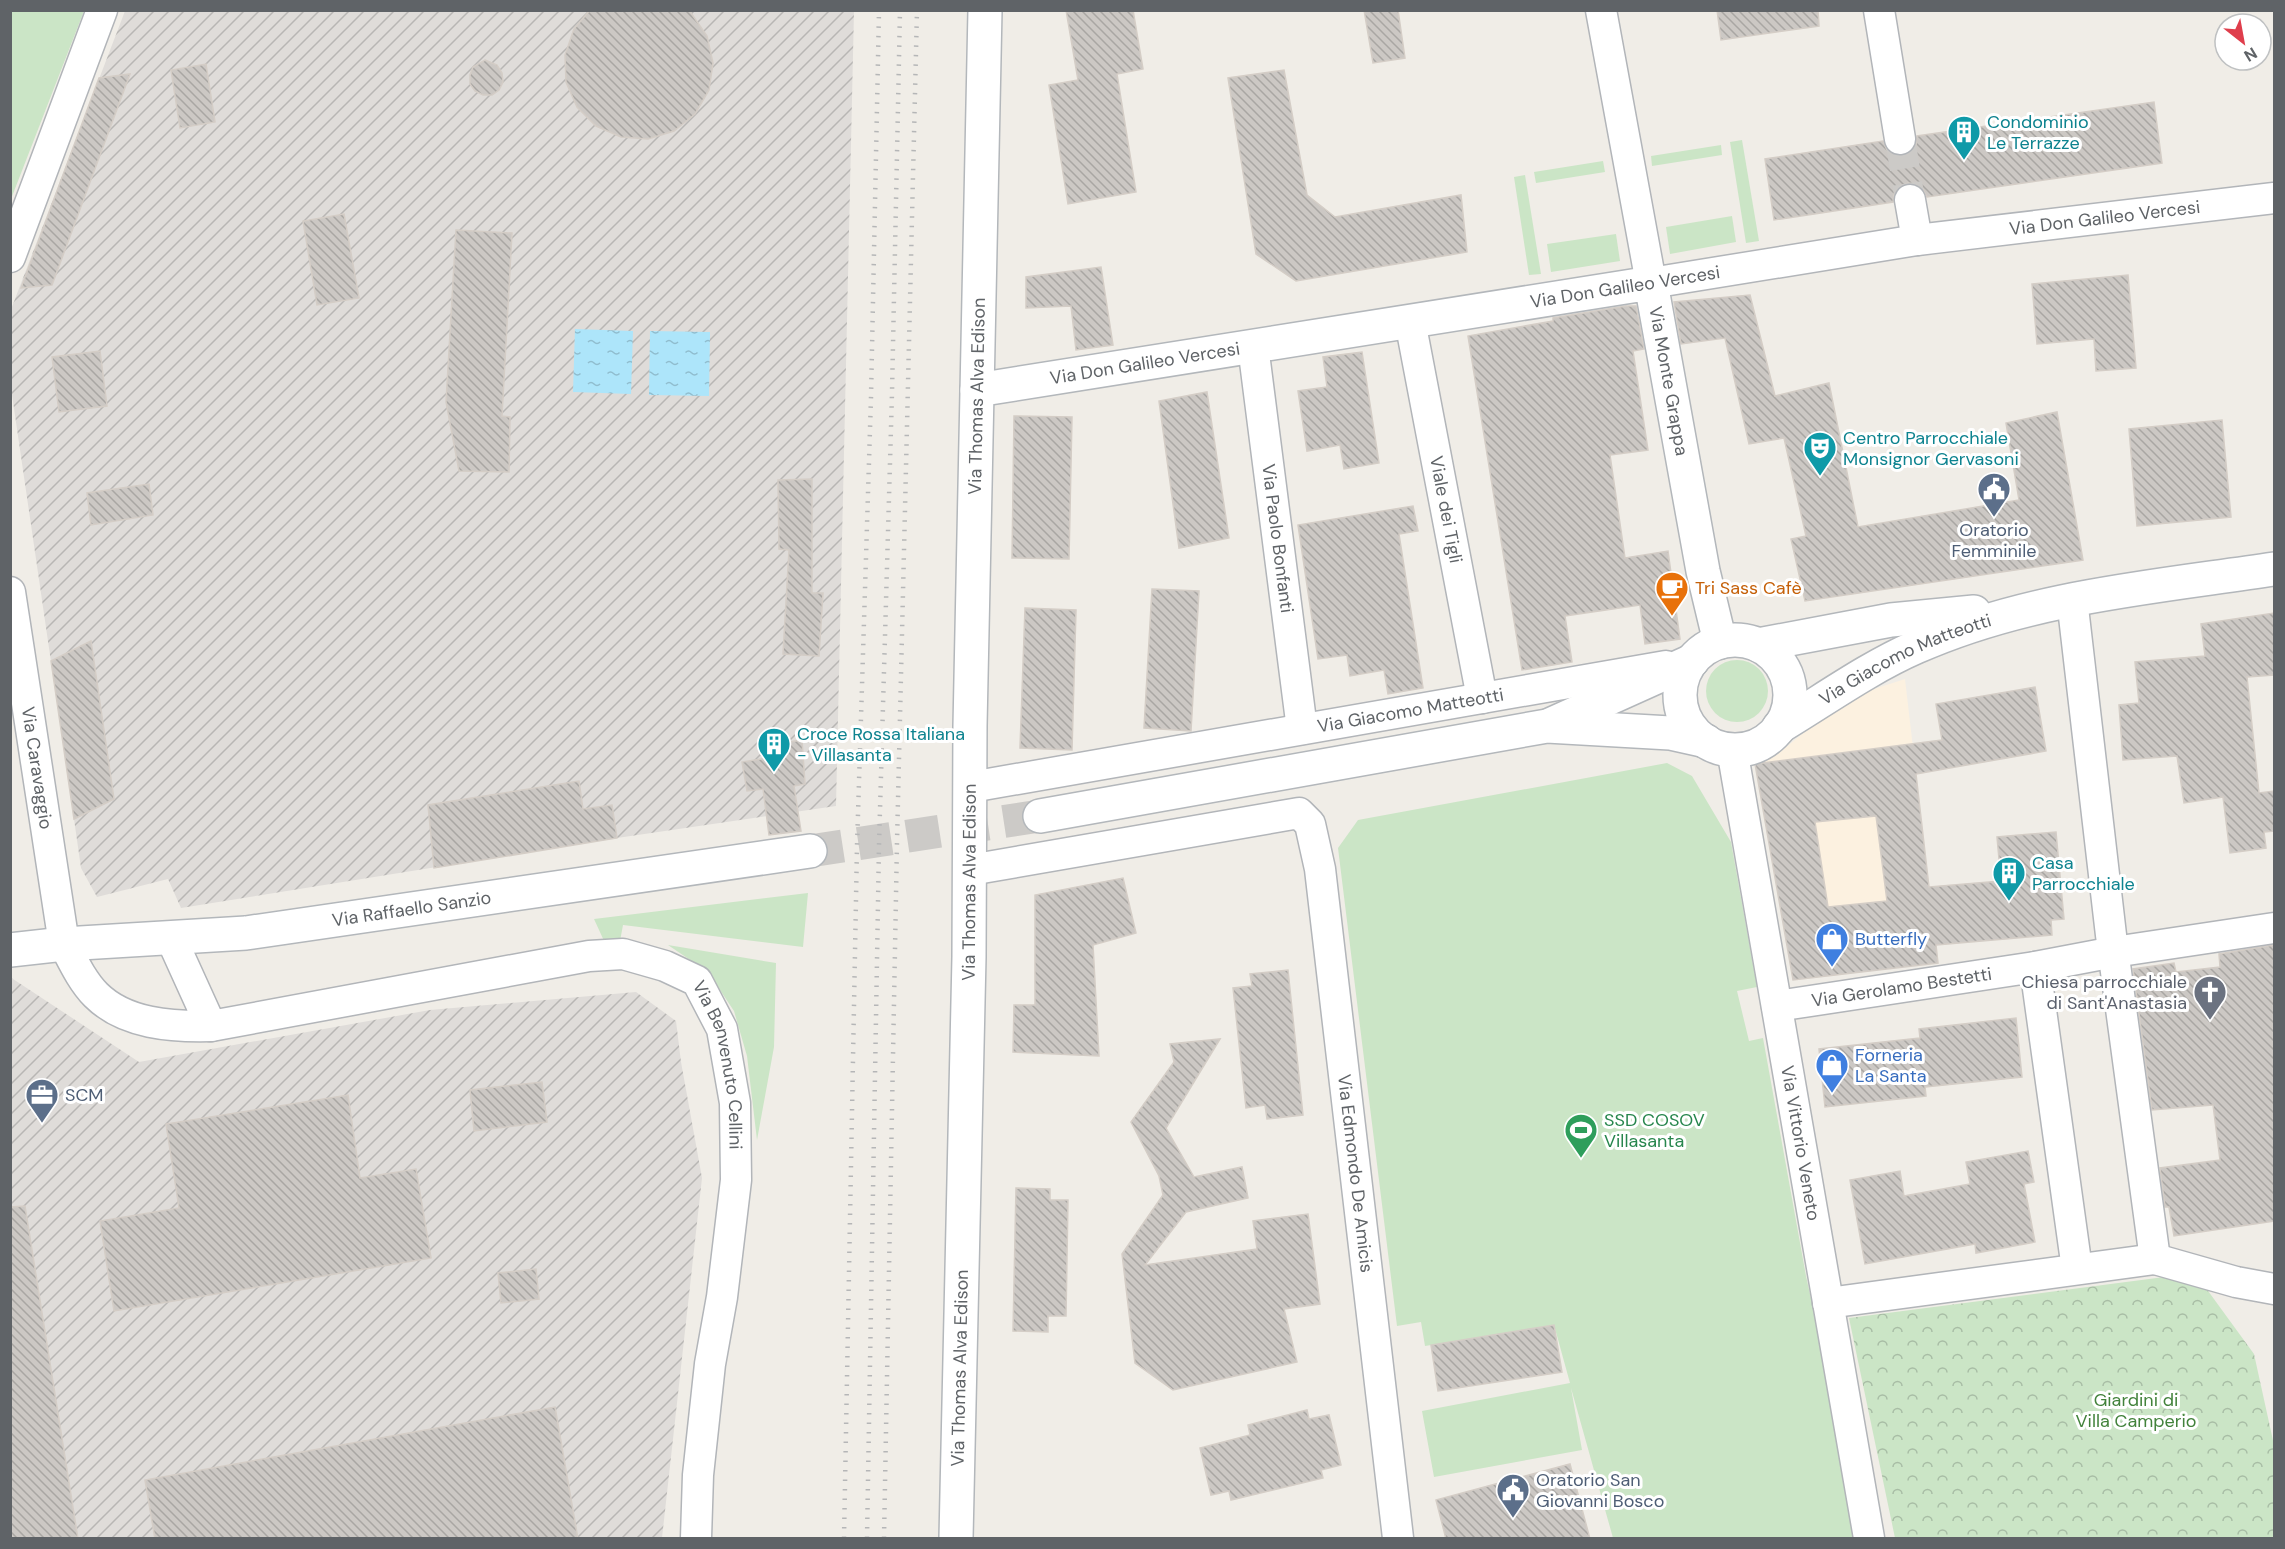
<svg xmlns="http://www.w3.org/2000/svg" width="2285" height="1549" font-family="'DM Sans',sans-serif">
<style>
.commercial{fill:#fcf1e0}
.industrial{fill:url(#industrial-furrows)}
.grass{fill:#cbe5c6}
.park{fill:url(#park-crowns)}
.water{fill:url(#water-ripples)}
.building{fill:url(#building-back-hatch);stroke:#d4cdc6;stroke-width:1.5;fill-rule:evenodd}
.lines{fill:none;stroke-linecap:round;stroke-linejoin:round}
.street-tunnel{stroke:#cccac7;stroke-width:30;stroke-dasharray:30 15;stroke-linecap:butt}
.secondary-tunnel{stroke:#cccac7;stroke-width:33;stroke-dasharray:33 16;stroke-linecap:butt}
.street-casing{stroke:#b2b5b9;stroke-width:33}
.secondary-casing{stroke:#b3b7bb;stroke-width:36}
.street{stroke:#fff;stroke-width:30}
.secondary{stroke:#fff;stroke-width:33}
.rail{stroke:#b5b6b7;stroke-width:4.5;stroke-dasharray:1.5 8;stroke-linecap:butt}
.labels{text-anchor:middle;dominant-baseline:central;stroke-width:6;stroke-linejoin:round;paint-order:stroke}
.culture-label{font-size:18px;fill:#0d838f;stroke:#fff;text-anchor:start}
.street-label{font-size:18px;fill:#5f6367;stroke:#fff}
.service-label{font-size:18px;fill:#4e5e75;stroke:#fff;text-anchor:start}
.food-label{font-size:18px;fill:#c56008;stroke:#fff;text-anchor:start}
.shop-label{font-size:18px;fill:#366cbe;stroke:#fff;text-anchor:start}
.worship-label{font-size:18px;fill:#5b616d;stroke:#fff;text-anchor:end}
.leisure-label{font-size:18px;fill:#27864d;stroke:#fff;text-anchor:start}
.park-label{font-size:18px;fill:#42823b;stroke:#fff}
</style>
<defs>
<pattern id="industrial-furrows" width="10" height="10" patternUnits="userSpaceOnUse" patternTransform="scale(1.5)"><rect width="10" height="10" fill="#dfdcd9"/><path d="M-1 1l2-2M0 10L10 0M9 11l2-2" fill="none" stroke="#b8b6b4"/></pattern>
<pattern id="park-crowns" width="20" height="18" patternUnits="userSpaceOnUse" patternTransform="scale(1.5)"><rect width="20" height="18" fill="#cbe5c6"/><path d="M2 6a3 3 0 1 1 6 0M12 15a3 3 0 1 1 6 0" fill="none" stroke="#a8bda5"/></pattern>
<pattern id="water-ripples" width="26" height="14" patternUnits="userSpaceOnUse" patternTransform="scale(1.5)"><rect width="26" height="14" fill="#ade5fa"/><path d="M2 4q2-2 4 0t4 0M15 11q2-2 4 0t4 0" fill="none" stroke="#90bdce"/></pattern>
<pattern id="building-back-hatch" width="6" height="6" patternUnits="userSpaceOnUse" patternTransform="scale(1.5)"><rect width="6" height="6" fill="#ccc8c4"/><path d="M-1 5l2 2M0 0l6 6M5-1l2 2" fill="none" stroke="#a9a6a3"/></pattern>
</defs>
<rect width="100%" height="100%" fill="#f0ede7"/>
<path class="commercial" d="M1905,679L1938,963L1793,980L1755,764L1778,754L1808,729L1871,690Z"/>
<g class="industrial">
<path d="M125,11H854L836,806L617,838L181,908L168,879L97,897L81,868L74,819L11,388L10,312Z"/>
<path d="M10,977L139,1062L430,1010L636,992L676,1021L681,1062L702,1178L662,1538H11Z"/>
</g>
<g class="grass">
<path d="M11,10L84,11L11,199L10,11Z"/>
<path d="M1742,140L1759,241L1746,243L1730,142Z"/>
<path d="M1721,145L1722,155L1652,166L1651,156Z"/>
<path d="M1603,161L1605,172L1536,183L1534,172Z"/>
<path d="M1525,175L1541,274L1529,275L1514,177Z"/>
<path d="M1732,216L1736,242L1670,254L1666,227Z"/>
<path d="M1616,234L1620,261L1551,272L1547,244Z"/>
<circle cx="1737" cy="691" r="31"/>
<path d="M1667,763L1692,776L1731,842L1757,987L1737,991L1749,1041L1763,1038L1806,1276L1864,1538H1613L1571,1388L1582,1450L1434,1477L1422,1411L1570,1383L1554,1325L1425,1346L1421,1322L1397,1326L1338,848L1358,820Z"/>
<path d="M808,893L803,947L623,925L620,941L605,943L594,919Z"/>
<path d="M668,945L776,963L774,1047L757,1140L747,1056L734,1011L708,972Z"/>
</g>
<path class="park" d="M2195,1273L2254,1354L2274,1445V1538H1895L1849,1318Z"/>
<g class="water">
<path d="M575,329L633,331L631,394L573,392Z"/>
<path d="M650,331L710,332L709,396L649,395Z"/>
</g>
<g class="building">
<path d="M590,10H689L707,36L713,63L709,90L695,114L674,131L648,139L621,137L596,126L577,107L566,82L565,55L574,29Z"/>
<path d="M1066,10H1133L1143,69L1117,74L1136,192L1068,204L1049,85L1078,80Z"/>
<path d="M1364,10H1398L1405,58L1373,63Z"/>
<path d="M1717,10H1818L1819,26L1721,40Z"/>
<path d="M485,60L497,65L502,73L503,82L499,90L492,95H483L475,91L470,84V75L473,67Z"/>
<path d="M206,64L215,122L180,128L171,70Z"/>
<path d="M1284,70L1307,195L1335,217L1461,195L1467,252L1296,281L1256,254L1228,78Z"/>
<path d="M130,74L52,285L21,288L99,78Z"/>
<path d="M2154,102L2162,163L1927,197L1923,189L1916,184L1908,183L1899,187L1894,194L1893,202L1774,220L1765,159L1883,141L1887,150L1893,155L1902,156L1911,152L1916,145L1917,136Z"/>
<path d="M344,214L359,298L317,305L303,221Z"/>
<path d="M456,230L512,233L502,416L510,417L509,472L459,471L446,402Z"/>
<path d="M1101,267L1113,345L1076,350L1071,306L1026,308V277Z"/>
<path d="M2128,275L2136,368L2096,371L2094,339L2037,344L2032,284Z"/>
<path d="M1750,295L1775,396L1829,383L1858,527L2019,500L2006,423L2057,412L2083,560L1805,601L1791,539L1806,536L1784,438L1749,444L1725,338L1681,344L1674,302Z"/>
<path d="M1626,306H1636L1644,349L1633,351L1648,450L1610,455L1625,558L1668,551L1680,639L1645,644L1640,605L1565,616L1572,662L1522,670L1468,336L1553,321V318Z"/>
<path d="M100,351L107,406L59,412L52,357Z"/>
<path d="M1362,352L1379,463L1344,469L1340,445L1307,451L1298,391L1327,387L1323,357Z"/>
<path d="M1207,392L1229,538L1179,548L1159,401Z"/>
<path d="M1014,416L1072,417L1069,559L1012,558Z"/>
<path d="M2222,420L2231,517L2137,526L2129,429Z"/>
<path d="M812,479V593H823L819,656L783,654L789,550L779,549L778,480Z"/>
<path d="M149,484L153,515L91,525L87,493Z"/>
<path d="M1413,506L1418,531L1399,534L1423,688L1388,694L1384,670L1350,676L1347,655L1318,659L1298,525Z"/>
<path d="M1152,589L1199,591L1191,731L1144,728Z"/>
<path d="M1025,608L1076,610L1072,750L1020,748Z"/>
<path d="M2274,613V675L2247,677L2259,793L2274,791V831L2264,832L2266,848L2230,853L2223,797L2184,803L2177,756L2123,760L2119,705L2139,703L2135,662L2205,656L2201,624Z"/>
<path d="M91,641L114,799L74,819L51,661Z"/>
<path d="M2035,687L2046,751L1916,774L1929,887L2001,881L1997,837L2056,832L2064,919L2051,920L2052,935L1936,945L1938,963L1793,980L1755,764L1942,740L1936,704ZM1876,816L1887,901L1828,907L1815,822Z"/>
<path d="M802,740L805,784L794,786L801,831L769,835L763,789L747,791L742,762L767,758L766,746Z"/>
<path d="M579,781L583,809L612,805L617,838L434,868L428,805Z"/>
<path d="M1123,878L1136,933L1093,945L1099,1056L1013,1052L1014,1005H1035V895Z"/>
<path d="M2274,945V1221L2174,1236L2169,1207H2165L2160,1168L2220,1160L2213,1105L2152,1110L2133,969L2174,963L2176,972L2220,967L2219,954Z"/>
<path d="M1288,970L1303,1115L1267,1119L1265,1105L1246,1108L1233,988L1252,986L1250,974Z"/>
<path d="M2016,1018L2022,1077L1925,1087L1926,1096L1825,1107L1819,1049L1920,1038L1919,1029Z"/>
<path d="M1220,1039L1166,1128L1194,1177L1242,1167L1248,1198L1186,1212L1145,1265L1257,1249L1253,1221L1308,1214L1320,1304L1284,1309L1297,1362L1173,1390L1135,1363L1122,1254L1163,1195L1159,1176L1131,1122L1174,1062L1170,1044Z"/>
<path d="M542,1082L547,1122L474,1131L470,1090Z"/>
<path d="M348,1095L360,1178L416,1169L431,1258L114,1311L100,1221L179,1208L166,1124Z"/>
<path d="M2028,1151L2034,1182L2024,1184L2035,1242L1976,1253L1975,1244L1865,1264L1850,1180L1900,1171L1904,1196L1970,1184L1966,1162Z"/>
<path d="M1016,1188L1050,1189V1200H1068L1066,1316H1048V1332L1013,1331Z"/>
<path d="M25,1206L78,1539H10V1207Z"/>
<path d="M536,1269L539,1299L501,1303L498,1273Z"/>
<path d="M1554,1325L1562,1372L1438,1391L1431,1345Z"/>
<path d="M555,1407L578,1539H155L145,1480Z"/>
<path d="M1307,1410L1309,1419L1329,1415L1341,1465L1321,1470L1323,1478L1231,1500L1229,1491L1211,1495L1200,1448L1250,1435L1248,1425Z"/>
<path d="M1570,1464L1590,1539H1446L1436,1500Z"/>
</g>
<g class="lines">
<path class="street-tunnel" d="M1900,139L1910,200"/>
<path class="secondary-tunnel" d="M810,851L1040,816"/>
<g class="street-casing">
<g id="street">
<path id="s1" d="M1601,10L1651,283L1917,240L2274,198"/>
<path d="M1879,10L1900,139"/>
<path d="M1910,200L1917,240"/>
<path d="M10,257L102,10"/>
<path id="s2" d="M1410,321L1482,698"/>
<path id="s3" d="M1253,346L1302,729"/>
<path id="s4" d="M10,592L64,944C73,961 82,981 96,995C125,1024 172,1027 211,1026L171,938"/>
<path id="s5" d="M1732,749L1869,1538"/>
<path id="s6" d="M971,787L1666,666"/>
<path id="s7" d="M970,870L1299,813L1310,824L1320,869L1398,1538"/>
<path d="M2035,967L2077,1269"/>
<path id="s8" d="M1777,1006L2035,967L2114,952L2274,928"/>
<path id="s9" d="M211,1026L589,956L623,954L665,966L697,981L722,1029L735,1103L736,1180L722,1297L710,1364L698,1475L696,1538"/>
<path d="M2155,1259L2236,1282L2274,1289"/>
<path d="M1828,1303L2155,1259L2111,935L2072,599"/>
</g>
</g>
<g class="secondary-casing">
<g id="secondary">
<path id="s10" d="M977,390L1651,283L1703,571L1720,642"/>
<circle cx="1735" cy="695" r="55"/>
<path d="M1758,645L1891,620L1974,612"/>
<path d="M1552,724L1692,661"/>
<path id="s11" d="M1779,727C1824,700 1868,668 1916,647C2029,597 2154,587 2274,569"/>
<path d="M1040,816L1547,726L1670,733L1706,741"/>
<path id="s12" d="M10,950L64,944L246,933L810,851"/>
<path id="s13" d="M956,1538L969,957L970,726L985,10"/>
</g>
</g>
<use href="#street" class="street"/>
<use href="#secondary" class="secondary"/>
<g class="rail">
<path d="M844,1538L857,846L871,397L879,10"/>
<path d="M867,1538L879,845L892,393L900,10"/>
<path d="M884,1538L897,842L917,10"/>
</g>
</g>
<defs>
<g id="building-pin" transform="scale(1.725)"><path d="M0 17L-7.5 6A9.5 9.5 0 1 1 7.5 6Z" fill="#0f9aa8" stroke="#fff"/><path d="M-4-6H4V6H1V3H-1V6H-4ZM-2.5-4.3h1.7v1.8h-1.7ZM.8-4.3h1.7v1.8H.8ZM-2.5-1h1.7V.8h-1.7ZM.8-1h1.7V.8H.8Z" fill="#fff"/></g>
<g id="theatre-pin" transform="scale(1.725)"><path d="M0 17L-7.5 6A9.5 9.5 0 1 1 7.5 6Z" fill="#0f9aa8" stroke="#fff"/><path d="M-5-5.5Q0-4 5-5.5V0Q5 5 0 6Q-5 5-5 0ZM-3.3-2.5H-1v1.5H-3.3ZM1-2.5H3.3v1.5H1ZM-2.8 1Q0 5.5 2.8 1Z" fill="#fff"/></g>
<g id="civic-pin" transform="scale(1.725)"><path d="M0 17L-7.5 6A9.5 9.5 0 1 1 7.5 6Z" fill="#5c6f8a" stroke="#fff"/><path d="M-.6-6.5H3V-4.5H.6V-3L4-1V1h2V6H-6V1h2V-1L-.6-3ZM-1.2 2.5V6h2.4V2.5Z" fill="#fff"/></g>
<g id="cafe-pin" transform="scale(1.725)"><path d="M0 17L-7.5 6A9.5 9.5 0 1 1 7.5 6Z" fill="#e8710a" stroke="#fff"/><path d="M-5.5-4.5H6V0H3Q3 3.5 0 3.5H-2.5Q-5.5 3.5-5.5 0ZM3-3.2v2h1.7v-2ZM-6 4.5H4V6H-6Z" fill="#fff"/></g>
<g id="shop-pin" transform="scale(1.725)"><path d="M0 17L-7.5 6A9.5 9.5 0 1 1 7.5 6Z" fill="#3f7fe0" stroke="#fff"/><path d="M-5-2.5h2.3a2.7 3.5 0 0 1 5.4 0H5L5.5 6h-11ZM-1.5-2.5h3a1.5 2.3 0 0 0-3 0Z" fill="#fff"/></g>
<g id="church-pin" transform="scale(1.725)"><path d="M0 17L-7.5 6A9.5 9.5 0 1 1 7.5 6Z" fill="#6b7280" stroke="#fff"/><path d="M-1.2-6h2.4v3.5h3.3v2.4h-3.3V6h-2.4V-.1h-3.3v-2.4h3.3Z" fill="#fff"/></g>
<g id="office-pin" transform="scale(1.725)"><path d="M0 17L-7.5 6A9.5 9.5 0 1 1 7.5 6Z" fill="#5c6f8a" stroke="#fff"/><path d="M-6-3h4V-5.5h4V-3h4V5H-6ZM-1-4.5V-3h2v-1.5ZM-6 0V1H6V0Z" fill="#fff"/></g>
<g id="stadium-pin" transform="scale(1.725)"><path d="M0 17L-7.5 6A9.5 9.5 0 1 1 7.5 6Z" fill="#2e9e5b" stroke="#fff"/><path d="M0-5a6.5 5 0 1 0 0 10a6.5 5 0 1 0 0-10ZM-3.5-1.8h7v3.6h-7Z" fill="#fff"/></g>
</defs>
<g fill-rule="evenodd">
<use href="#building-pin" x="1964" y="132"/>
<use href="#theatre-pin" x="1820" y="448"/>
<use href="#civic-pin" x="1994" y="489"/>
<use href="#cafe-pin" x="1672" y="588"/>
<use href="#building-pin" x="774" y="744"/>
<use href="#building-pin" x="2009" y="873"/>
<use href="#shop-pin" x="1832" y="939"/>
<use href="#church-pin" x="2210" y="992"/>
<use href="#shop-pin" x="1832" y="1065"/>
<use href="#office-pin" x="42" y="1095"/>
<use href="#stadium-pin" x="1581" y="1130"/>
<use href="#civic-pin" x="1513" y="1490"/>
</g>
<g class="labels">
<g class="culture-label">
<text x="1987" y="122">Condominio<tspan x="1987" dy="21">Le Terrazze</tspan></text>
<text x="1843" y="438">Centro Parrocchiale<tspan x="1843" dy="21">Monsignor Gervasoni</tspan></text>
<text x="797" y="734">Croce Rossa Italiana<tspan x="797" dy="21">- Villasanta</tspan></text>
<text x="2032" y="863">Casa<tspan x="2032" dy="21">Parrocchiale</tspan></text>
</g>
<g class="street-label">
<text stroke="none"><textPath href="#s1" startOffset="736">Via Don Galileo Vercesi</textPath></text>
<text transform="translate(1625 287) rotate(-9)">Via Don Galileo Vercesi</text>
<text stroke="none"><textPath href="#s10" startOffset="170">Via Don Galileo Vercesi</textPath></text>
<text stroke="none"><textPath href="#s10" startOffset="782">Via Monte Grappa</textPath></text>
<text stroke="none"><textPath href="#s13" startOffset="1142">Via Thomas Alva Edison</textPath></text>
<text stroke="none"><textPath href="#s2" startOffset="192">Viale dei Tigli</textPath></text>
<text stroke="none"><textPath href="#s3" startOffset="194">Via Paolo Bonfanti</textPath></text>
<text stroke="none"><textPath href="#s11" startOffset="144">Via Giacomo Matteotti</textPath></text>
<text stroke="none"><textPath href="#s6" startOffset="446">Via Giacomo Matteotti</textPath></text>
<text stroke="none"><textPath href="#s4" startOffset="178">Via Caravaggio</textPath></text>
<text stroke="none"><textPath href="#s13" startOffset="656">Via Thomas Alva Edison</textPath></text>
<text stroke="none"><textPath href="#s12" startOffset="404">Via Raffaello Sanzio</textPath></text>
<text stroke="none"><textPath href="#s8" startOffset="126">Via Gerolamo Bestetti</textPath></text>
<text stroke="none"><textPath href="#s9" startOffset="586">Via Benvenuto Cellini</textPath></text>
<text stroke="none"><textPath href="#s5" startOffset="400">Via Vittorio Veneto</textPath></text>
<text stroke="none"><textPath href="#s7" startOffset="702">Via Edmondo De Amicis</textPath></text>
<text stroke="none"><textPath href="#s13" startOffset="170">Via Thomas Alva Edison</textPath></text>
</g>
<g class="service-label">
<text x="1994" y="530" text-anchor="middle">Oratorio<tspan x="1994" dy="21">Femminile</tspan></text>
<text x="65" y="1095">SCM</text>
<text x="1536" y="1480">Oratorio San<tspan x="1536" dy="21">Giovanni Bosco</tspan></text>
</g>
<g class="food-label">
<text x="1695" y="588">Tri Sass Cafè</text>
</g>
<g class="shop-label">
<text x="1855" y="939">Butterfly</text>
<text x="1855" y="1055">Forneria<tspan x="1855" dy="21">La Santa</tspan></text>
</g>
<g class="worship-label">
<text x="2187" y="982">Chiesa parrocchiale<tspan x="2187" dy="21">di Sant'Anastasia</tspan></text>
</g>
<g class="leisure-label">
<text x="1604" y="1120">SSD COSOV<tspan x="1604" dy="21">Villasanta</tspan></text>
</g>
<g class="park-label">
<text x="2136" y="1400">Giardini di<tspan x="2136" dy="21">Villa Camperio</tspan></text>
</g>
</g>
<rect width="2285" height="1549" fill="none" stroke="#5f6367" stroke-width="24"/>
<g transform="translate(2243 42) rotate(149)"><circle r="28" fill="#ffffff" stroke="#bfc1c2" stroke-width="1.5"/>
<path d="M0-4.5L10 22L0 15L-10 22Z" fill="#df3e4c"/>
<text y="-9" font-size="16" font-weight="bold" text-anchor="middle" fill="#5f6367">N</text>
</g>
</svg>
